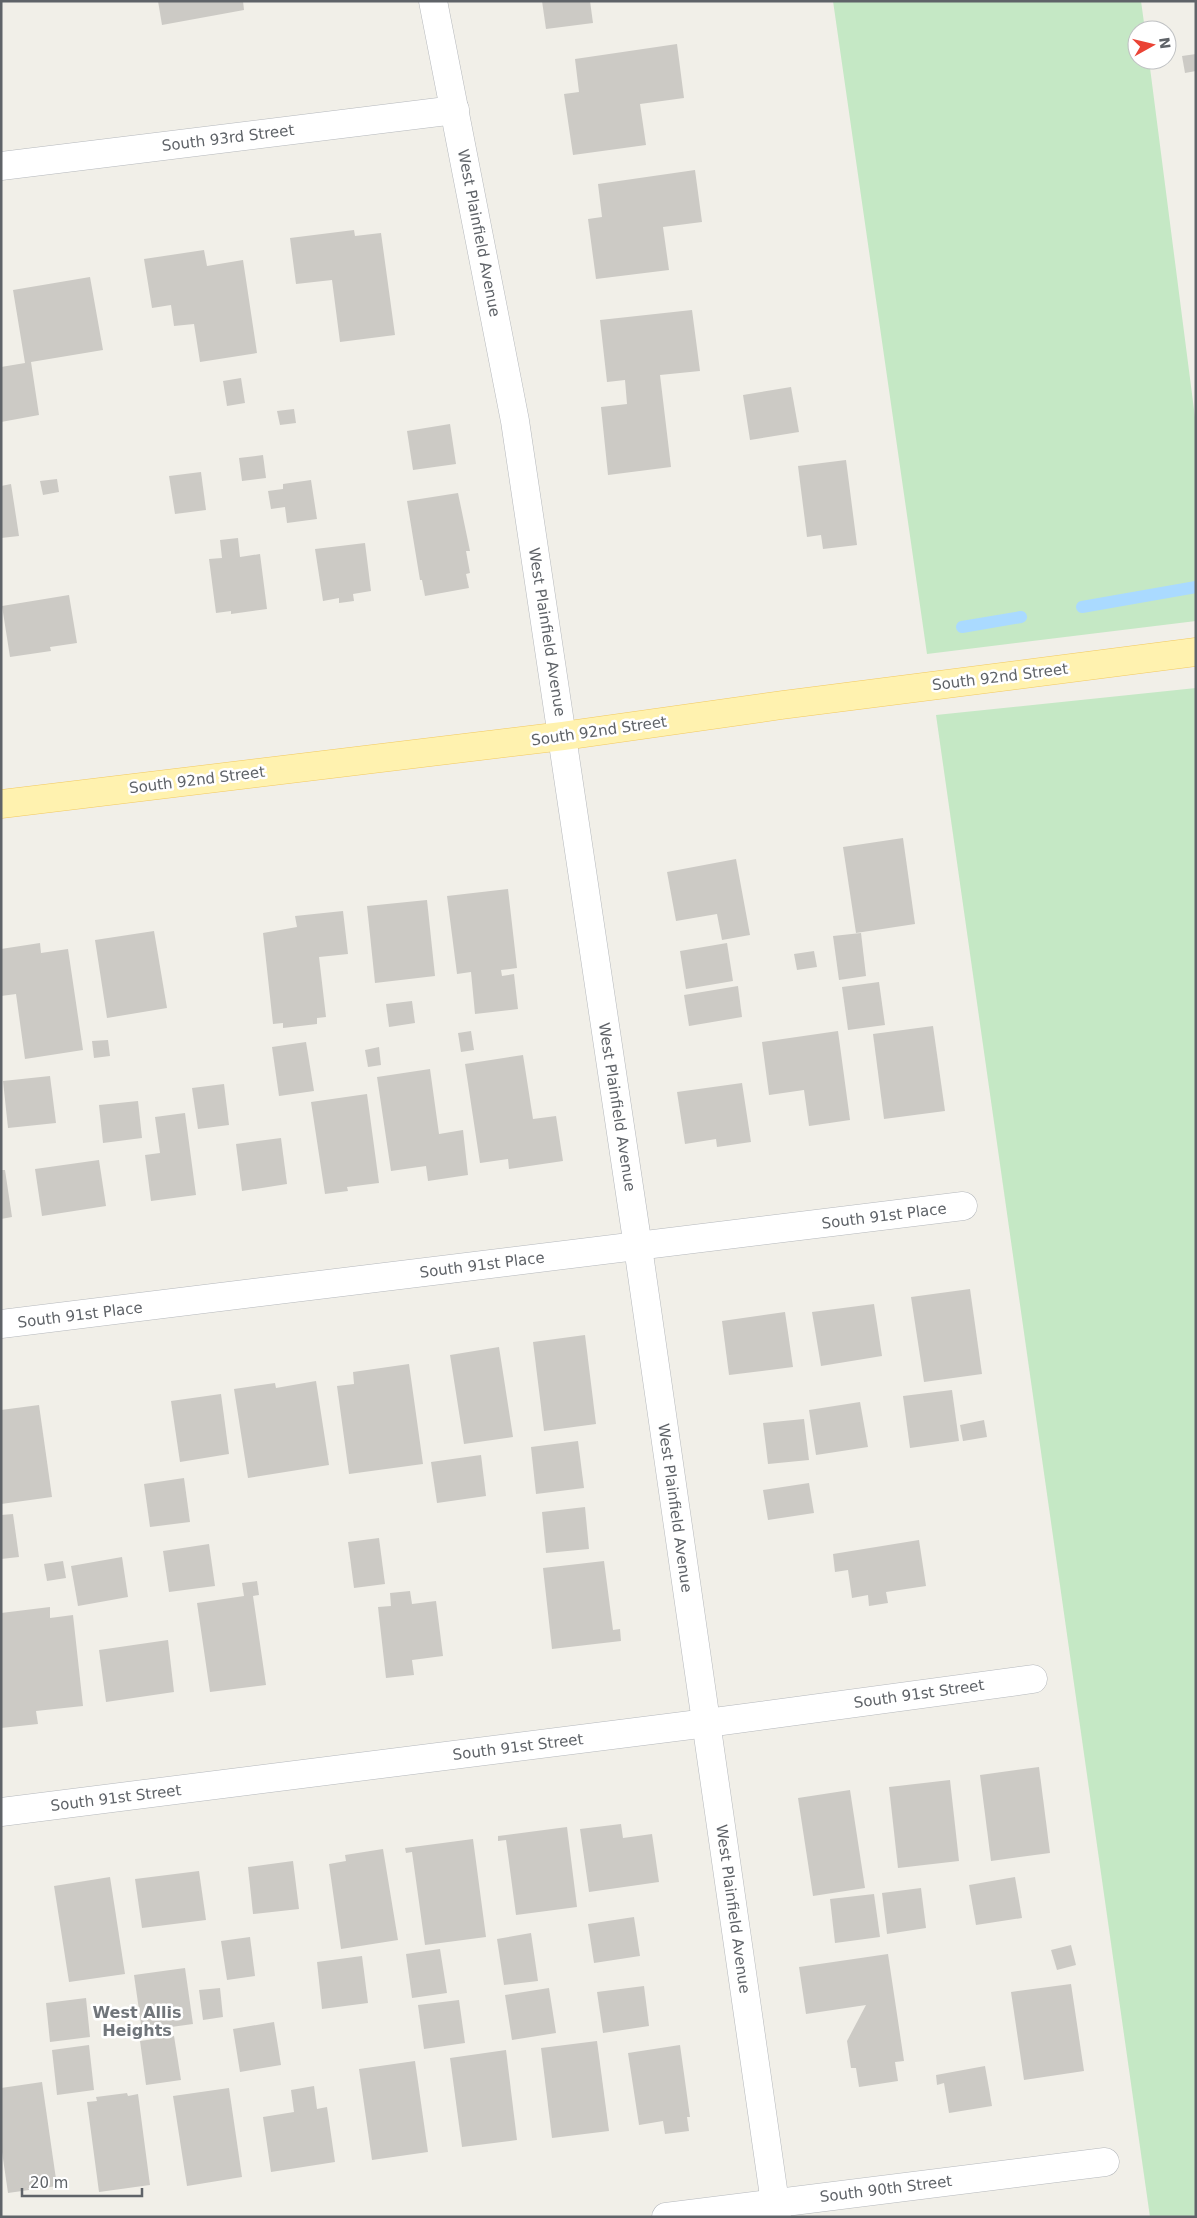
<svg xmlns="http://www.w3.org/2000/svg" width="1197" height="2218" font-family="'DejaVu Sans',sans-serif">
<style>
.green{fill:#c5e8c5}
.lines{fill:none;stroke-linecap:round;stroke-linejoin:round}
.stream{stroke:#aadaff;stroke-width:12}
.building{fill:#cccac5}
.minor-casing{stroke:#b5b8bc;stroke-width:29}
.major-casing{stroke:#f2c960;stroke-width:29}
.minor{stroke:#fff;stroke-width:28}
.major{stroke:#fff2af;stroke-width:28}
.labels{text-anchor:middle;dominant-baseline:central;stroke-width:5;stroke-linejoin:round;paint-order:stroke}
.street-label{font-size:15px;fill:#5f6368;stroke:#fff}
.neighbourhood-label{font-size:16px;font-weight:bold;fill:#70757a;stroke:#fff}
</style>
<rect width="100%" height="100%" fill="#f1efe8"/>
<g class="green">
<path d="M833,1H1141L1145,30H1137V60H1149L1196,425V621L927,654Z"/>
<path d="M1196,688V2217H1150L936,715Z"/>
</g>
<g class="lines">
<g class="stream">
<path d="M1082,607L1196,587"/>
<path d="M962,627L1021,617"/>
</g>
</g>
<g class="building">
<path d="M158,1H243L244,10L162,25Z"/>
<path d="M542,1H590L593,23L546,29Z"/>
<path d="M677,44L684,98L640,104L646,145L573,155L564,94L579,92L575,59Z"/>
<path d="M1196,54V71L1185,73L1182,56Z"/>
<path d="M695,170L702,222L663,227L669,270L596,279L588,219L602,217L598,184Z"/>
<path d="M354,230L355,236L381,233L395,335L340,342L332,280L296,284L290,238Z"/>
<path d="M204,250L207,266L243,260L257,353L200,362L194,324L174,326L171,305L152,308L144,259Z"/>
<path d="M90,277L103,350L31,362L39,415L1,422V367L25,363L13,290Z"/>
<path d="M692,310L700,371L660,375L671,467L608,475L601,407L627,404L625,380L607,382L600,320Z"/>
<path d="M241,378L245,403L227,406L223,381Z"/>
<path d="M791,387L799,432L750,440L743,395Z"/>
<path d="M294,409L296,423L280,425L277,411Z"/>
<path d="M450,424L456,464L413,470L407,431Z"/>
<path d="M263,455L266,478L242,481L239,458Z"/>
<path d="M846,460L857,545L823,549L821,535L807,537L798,466Z"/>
<path d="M201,472L206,510L175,514L169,476Z"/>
<path d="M57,479L59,492L43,495L40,481Z"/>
<path d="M311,480L317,519L287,523L285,507L271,509L268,491L283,489V484Z"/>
<path d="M11,484L19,536L1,538V486Z"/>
<path d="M458,493L470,551H466L470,573L466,574L469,588L425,596L422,580H420L407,501Z"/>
<path d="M238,538L240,557L260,554L267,609L231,614V611L216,613L209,559L222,558L220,540Z"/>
<path d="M365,543L371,591L353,594L354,601L339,603V598L323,601L315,549Z"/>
<path d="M69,595L77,643L50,647L51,651L10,657L2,606Z"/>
<path d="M903,838L915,924L856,933L843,847Z"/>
<path d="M736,859L750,935L722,940L717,914L676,921L667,872Z"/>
<path d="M508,889L517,968L501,970L502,976L514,974L518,1009L475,1014L471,972L457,974L447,896Z"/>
<path d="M427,900L435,976L375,983L367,906Z"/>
<path d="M343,911L348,954L319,957L326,1017L317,1018V1024L283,1028V1023L273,1024L263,933L297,927L295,916Z"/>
<path d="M154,931L167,1008L107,1018L95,940Z"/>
<path d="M861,933L866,976L839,980L833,936Z"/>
<path d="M40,943L41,953L68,949L83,1050L25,1059L16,994L1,996V949Z"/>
<path d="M727,943L733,981L686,989L680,951Z"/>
<path d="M814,951L817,967L797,970L794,954Z"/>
<path d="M879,982L885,1025L848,1030L842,987Z"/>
<path d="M738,986L742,1017L689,1026L684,995Z"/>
<path d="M412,1001L415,1023L389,1027L386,1004Z"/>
<path d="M933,1026L945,1111L884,1119L873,1034Z"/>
<path d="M471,1031L474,1050L461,1052L458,1033Z"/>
<path d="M838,1031L850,1120L809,1126L804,1090L769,1095L762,1042Z"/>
<path d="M108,1040L110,1056L94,1058L92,1041Z"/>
<path d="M306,1042L314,1091L279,1096L272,1047Z"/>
<path d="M379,1047L381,1065L368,1067L365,1050Z"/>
<path d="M523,1055L533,1119L556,1116L563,1161L509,1169L508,1159L480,1163L465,1064Z"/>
<path d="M430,1069L439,1134L463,1130L468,1175L428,1181L426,1166L391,1171L377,1077Z"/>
<path d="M50,1076L56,1123L8,1128L3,1081Z"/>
<path d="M742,1083L751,1142L717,1147L716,1139L685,1144L677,1092Z"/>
<path d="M224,1084L229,1125L198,1129L192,1088Z"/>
<path d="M367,1094L379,1183L347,1187L348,1191L325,1194L311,1102Z"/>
<path d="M138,1101L142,1138L103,1143L99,1105Z"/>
<path d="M185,1113L196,1195L151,1201L145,1155L160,1153L155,1117Z"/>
<path d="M281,1138L287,1184L242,1191L236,1144Z"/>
<path d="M99,1160L106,1206L42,1216L35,1169Z"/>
<path d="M1,1170H5L12,1217L1,1219Z"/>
<path d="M970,1289L982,1374L924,1382L911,1297Z"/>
<path d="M874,1304L882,1356L821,1366L812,1312Z"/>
<path d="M785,1312L793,1367L729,1375L722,1321Z"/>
<path d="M585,1335L596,1424L544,1431L533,1342Z"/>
<path d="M499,1347L513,1437L464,1444L450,1355Z"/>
<path d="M409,1364L423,1464L349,1474L337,1386L354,1384L353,1372Z"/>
<path d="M316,1381L329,1465L248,1478L234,1389L275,1383L276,1388Z"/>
<path d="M952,1390L959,1441L910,1448L903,1396Z"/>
<path d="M221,1394L229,1454L180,1462L171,1401Z"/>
<path d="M860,1402L868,1447L816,1455L809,1410Z"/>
<path d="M39,1405L52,1497L1,1504V1410Z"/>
<path d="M804,1419L809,1460L768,1464L763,1423Z"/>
<path d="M984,1420L987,1437L963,1441L960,1425Z"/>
<path d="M578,1441L584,1488L536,1494L531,1447Z"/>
<path d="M481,1455L486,1496L437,1503L431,1462Z"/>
<path d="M184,1478L190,1522L150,1527L144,1484Z"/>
<path d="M809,1483L814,1513L768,1520L763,1490Z"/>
<path d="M585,1507L589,1549L546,1553L542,1512Z"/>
<path d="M13,1514L19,1557L1,1559V1515Z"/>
<path d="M379,1538L385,1584L354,1588L348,1542Z"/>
<path d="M919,1540L926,1586L886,1592L888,1603L869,1606L868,1595L852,1598L848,1570L835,1572L833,1554Z"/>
<path d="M209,1544L215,1586L169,1592L163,1551Z"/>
<path d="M122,1557L128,1597L78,1606L71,1566Z"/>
<path d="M63,1561L66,1578L47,1581L44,1564Z"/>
<path d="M604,1561L613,1630L620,1629L621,1641L552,1649L543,1568Z"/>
<path d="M257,1581L259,1595L253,1596L266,1685L210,1692L197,1603L244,1596L242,1583Z"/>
<path d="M410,1591L412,1604L436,1601L443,1656L412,1660L414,1675L386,1678L378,1607L391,1606L390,1593Z"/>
<path d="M50,1607V1618L73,1615L83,1706L36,1711L38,1724L1,1728V1613Z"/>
<path d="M168,1640L174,1692L106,1702L99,1650Z"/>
<path d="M1039,1767L1050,1853L991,1861L980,1775Z"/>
<path d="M950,1780L959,1861L898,1868L889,1787Z"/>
<path d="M850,1790L865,1888L813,1896L798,1798Z"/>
<path d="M621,1824L623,1838L652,1834L659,1882L589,1892L580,1829Z"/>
<path d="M567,1827L577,1907L516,1915L506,1840L498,1841V1836Z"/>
<path d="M473,1839L486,1937L425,1945L412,1852L406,1853L405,1848Z"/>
<path d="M383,1849L398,1940L341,1949L329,1864L346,1861L345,1855Z"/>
<path d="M293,1861L299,1909L253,1914L248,1867Z"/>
<path d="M199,1871L206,1920L142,1928L135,1879Z"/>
<path d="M110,1877L125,1974L69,1982L54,1886Z"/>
<path d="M1015,1877L1022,1918L976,1925L969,1885Z"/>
<path d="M921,1888L926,1928L887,1934L882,1893Z"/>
<path d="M874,1894L880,1937L835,1943L830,1899Z"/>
<path d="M634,1917L640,1956L594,1963L588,1924Z"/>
<path d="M531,1933L538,1981L504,1985L497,1939Z"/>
<path d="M250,1937L255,1976L227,1980L221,1941Z"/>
<path d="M1071,1945L1076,1965L1057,1970L1051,1950Z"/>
<path d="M440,1949L447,1993L412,1998L406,1954Z"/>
<path d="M888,1954L904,2061L895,2062L898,2081L859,2087L856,2068H851L847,2041L866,2005L806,2014L799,1967Z"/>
<path d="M362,1956L368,2003L322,2009L317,1962Z"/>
<path d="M185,1968L193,2024L142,2031L134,1975Z"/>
<path d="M1071,1984L1084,2071L1024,2080L1011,1992Z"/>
<path d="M644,1986L649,2026L603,2033L597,1992Z"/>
<path d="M220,1988L223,2017L203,2020L199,1990Z"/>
<path d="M549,1988L556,2033L512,2040L505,1995Z"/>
<path d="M86,1998L90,2037L50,2042L46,2003Z"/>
<path d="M459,2000L465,2043L424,2049L418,2005Z"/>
<path d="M274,2022L281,2065L240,2072L233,2029Z"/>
<path d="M174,2036L181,2080L146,2085L140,2041Z"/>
<path d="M597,2041L609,2131L552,2138L541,2048Z"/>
<path d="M89,2045L94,2090L57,2095L52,2050Z"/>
<path d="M680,2045L690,2117H687L689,2131L665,2134L663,2121L639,2125L628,2053Z"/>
<path d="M506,2050L517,2140L462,2147L450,2058Z"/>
<path d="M415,2061L428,2152L372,2160L359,2069Z"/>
<path d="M985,2066L992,2106L949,2113L944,2083L937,2085L936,2075Z"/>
<path d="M42,2082L57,2186L8,2193L1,2145V2088Z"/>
<path d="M314,2086L317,2109L327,2107L335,2162L271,2172L263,2117L294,2112L291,2090Z"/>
<path d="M229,2088L242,2177L187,2186L173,2096Z"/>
<path d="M127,2093L128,2096L138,2094L150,2185L99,2192L87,2102L97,2101L96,2097Z"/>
</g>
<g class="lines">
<g class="minor-casing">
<g id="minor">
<path d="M433,1L515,421L638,1247L777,2217"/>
<path d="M1,166L455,110"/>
<path d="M1,1324L963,1206"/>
<path d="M1,1812L707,1723L1033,1679"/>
<path d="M666,2217L1105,2162"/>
</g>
</g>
<g class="major-casing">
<path id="major" d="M1,804L563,736L782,705L1196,652"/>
</g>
<use href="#minor" class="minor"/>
<use href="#major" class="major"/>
</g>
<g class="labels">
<g class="street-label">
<text transform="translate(228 138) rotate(-7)">South 93rd Street</text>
<text transform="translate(479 233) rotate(79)">West Plainfield Avenue</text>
<text transform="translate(547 632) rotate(81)">West Plainfield Avenue</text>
<text transform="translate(1000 677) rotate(-7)">South 92nd Street</text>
<text transform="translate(599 731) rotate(-8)">South 92nd Street</text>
<text transform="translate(197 780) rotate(-7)">South 92nd Street</text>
<text transform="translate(617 1107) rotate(81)">West Plainfield Avenue</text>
<text transform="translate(884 1216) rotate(-7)">South 91st Place</text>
<text transform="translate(482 1265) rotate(-7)">South 91st Place</text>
<text transform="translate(80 1315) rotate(-7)">South 91st Place</text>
<text transform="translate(675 1508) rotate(82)">West Plainfield Avenue</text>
<text transform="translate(919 1694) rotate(-8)">South 91st Street</text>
<text transform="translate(518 1747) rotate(-7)">South 91st Street</text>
<text transform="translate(116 1798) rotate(-7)">South 91st Street</text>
<text transform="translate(733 1909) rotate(82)">West Plainfield Avenue</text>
<text transform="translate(886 2189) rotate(-7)">South 90th Street</text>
</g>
<g class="neighbourhood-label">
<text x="137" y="2012">West Allis<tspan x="137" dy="18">Heights</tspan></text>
</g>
</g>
<rect width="1197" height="2218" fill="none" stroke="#5f6368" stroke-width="5"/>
<g transform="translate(1152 45) rotate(82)"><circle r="24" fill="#ffffff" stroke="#bfc1c3"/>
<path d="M0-4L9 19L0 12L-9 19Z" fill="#ea4335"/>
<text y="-8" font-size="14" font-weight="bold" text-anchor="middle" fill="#5f6368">N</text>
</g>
<path d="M22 2188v8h120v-8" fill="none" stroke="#5f6368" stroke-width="2.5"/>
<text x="30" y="2188" font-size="15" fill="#5f6368" stroke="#ffffff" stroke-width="4" paint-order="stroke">20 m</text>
</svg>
